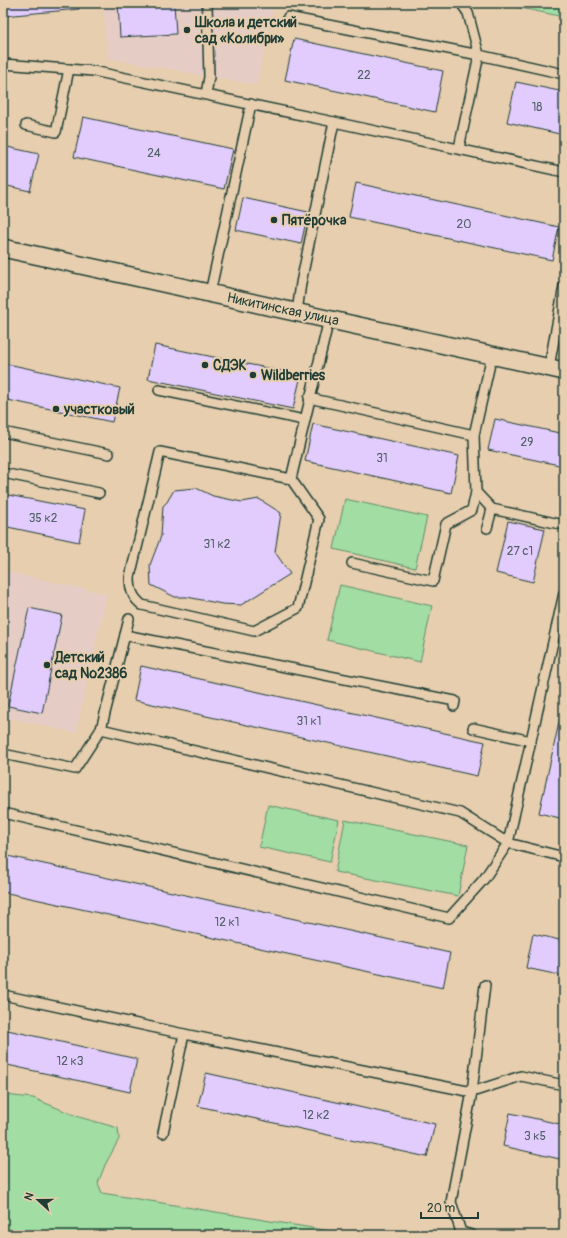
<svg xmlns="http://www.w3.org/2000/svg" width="567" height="1238" font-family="Pangolin,sans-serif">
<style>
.built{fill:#e5cdc6}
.green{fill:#a2dda3;stroke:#608d6c}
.building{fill:#e2ccfd;stroke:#1f3d34}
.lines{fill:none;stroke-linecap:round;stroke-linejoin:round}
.lane-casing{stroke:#1f3d34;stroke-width:12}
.street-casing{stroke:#1f3d34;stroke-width:20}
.lane{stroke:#e6ceae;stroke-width:9}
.street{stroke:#e6ceae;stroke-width:17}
.poi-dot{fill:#1f3d34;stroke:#e6ceae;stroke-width:1.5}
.labels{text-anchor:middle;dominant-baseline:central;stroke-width:4;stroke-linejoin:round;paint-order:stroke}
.number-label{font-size:12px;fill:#506166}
.poi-label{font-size:14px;font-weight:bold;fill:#1f3d34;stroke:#e6ceae;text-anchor:start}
.street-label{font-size:14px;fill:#1f3d34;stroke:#e6ceae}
</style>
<rect width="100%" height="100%" fill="#e6ceae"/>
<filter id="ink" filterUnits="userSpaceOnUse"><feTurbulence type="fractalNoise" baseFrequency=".025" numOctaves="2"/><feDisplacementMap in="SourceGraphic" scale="8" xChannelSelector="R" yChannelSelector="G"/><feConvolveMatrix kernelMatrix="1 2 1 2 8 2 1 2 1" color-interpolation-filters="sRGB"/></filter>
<g filter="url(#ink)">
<g class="built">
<path d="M103,3H274L257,85L107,58Z"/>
<path d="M3,571L107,594L76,733L3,717Z"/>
</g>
<g class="green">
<path d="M497,3H564V17Z"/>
<path d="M345,499L427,517L415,568L334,549Z"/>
<path d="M340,585L432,606L420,662L327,640Z"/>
<path d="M268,805L339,820L330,862L259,847Z"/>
<path d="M345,820L468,845L458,896L335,872Z"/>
<path d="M3,1093L13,1096L33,1098L79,1117L118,1128L119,1139L105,1165L98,1183L102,1193L354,1235H3Z"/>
</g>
<g class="building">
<path d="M3,3H79V9L3,16Z"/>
<path d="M118,3H174L176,34L120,37Z"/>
<path d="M294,39L443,71L435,112L285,80Z"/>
<path d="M516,82L564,92V135L507,122Z"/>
<path d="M83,117L233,149L224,189L74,157Z"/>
<path d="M3,146L39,154L30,191L3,185Z"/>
<path d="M356,183L559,227L552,260L349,217Z"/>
<path d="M243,198L308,212L301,244L236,230Z"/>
<path d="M155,345L301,375L293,409L148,379Z"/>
<path d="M3,363L120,388L112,422L3,399Z"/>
<path d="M495,419L564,434V466L488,450Z"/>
<path d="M313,424L459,456L451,493L305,461Z"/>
<path d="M196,488L213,496L242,502L259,499L281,513L275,552L290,574L241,605L222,604L187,597H175L151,585L150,565L161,536L163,506L167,502L174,490Z"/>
<path d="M3,494L85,510L79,542L3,526Z"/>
<path d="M508,521L545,529L533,582L496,573Z"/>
<path d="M29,608L62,615L42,713L8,706Z"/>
<path d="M141,666L485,742L477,776L134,700Z"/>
<path d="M564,700V819L539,813Z"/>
<path d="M3,855L450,953L443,988L3,892Z"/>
<path d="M533,934L564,941V976L526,968Z"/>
<path d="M3,1029L137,1059L130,1092L3,1064Z"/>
<path d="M206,1073L435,1124L427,1157L198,1106Z"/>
<path d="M510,1113L564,1125V1160L503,1146Z"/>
</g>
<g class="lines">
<g class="lane-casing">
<g id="lane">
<path d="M461,3L468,13L479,55L564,74"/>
<path d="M288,17L479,55L459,148"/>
<path d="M3,64L93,71L334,122"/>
<path d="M206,94L209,77L207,3"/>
<path d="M26,125L56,132L69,69"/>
<path d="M210,293L251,104"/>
<path d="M297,312L301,283L334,122L564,172"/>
<path d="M549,367L564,286"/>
<path d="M159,390L304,420"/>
<path d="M309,398L474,435"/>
<path d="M3,432L109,454"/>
<path d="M3,473L99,493"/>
<path d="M291,479L160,452L130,577C130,589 132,597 142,605L254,631L298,608L319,519L291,479L329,319"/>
<path d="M476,492L492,509L564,525"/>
<path d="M487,528L492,509"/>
<path d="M352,563L433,581L446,524L472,510L476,492L474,435L492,355"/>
<path d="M564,593L508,843L564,857"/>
<path d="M125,635L455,701L454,706"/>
<path d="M473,728L531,741"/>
<path d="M3,754L75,769L101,729"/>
<path d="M3,813L449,918L484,879L508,843L460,813L101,729L129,619"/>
<path d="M3,995L184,1034L472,1092L485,985"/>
<path d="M163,1133L184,1034"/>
<path d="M472,1235L461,1232L451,1202L472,1092L521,1076L564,1085"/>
</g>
</g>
<g class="street-casing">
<path id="street" d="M3,248L564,371"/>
</g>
<use href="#lane" class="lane"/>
<use href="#street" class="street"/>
</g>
</g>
<g class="poi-dot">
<circle cx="187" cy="30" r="4"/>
<circle cx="274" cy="220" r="4"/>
<circle cx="205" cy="365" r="4"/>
<circle cx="253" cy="375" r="4"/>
<circle cx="56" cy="409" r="4"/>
<circle cx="47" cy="665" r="4"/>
</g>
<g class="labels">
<g class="number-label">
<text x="364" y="75">22</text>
<text x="537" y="107">18</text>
<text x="154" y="153">24</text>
<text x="464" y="224">20</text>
<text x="527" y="442">29</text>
<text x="382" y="458">31</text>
<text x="43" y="518">35 к2</text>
<text x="217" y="544">31 к2</text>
<text x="520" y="551">27 c1</text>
<text x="309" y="721">31 к1</text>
<text x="227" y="922">12 к1</text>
<text x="70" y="1061">12 к3</text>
<text x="316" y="1115">12 к2</text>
<text x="535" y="1136">3 к5</text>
</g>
<g class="poi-label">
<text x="195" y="22">Школа и детский<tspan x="195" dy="16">сад «Колибри»</tspan></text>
<text x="282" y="220">Пятёрочка</text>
<text x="213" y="365">СДЭК</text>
<text x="261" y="375">Wildberries</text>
<text x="64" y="409">участковый</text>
<text x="55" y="657">Детский<tspan x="55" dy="16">сад №2386</tspan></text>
</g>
<g class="street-label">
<text transform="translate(283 309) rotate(12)">Никитинская улица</text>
</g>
</g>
<rect width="567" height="1238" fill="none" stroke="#e6ceae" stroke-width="16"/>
<rect x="8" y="8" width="551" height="1222" fill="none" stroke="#1f3d34" stroke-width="1.5" filter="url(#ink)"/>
<g transform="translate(38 1200) rotate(291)" stroke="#e6ceae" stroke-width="3" paint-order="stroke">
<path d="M0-3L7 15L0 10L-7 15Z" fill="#1f3d34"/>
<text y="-6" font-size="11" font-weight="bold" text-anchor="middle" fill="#1f3d34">N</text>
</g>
<path d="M421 1212v6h57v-6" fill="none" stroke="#1f3d34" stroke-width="2"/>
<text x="427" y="1212" font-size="12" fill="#1f3d34" stroke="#e6ceae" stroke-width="3" paint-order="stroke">20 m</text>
</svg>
